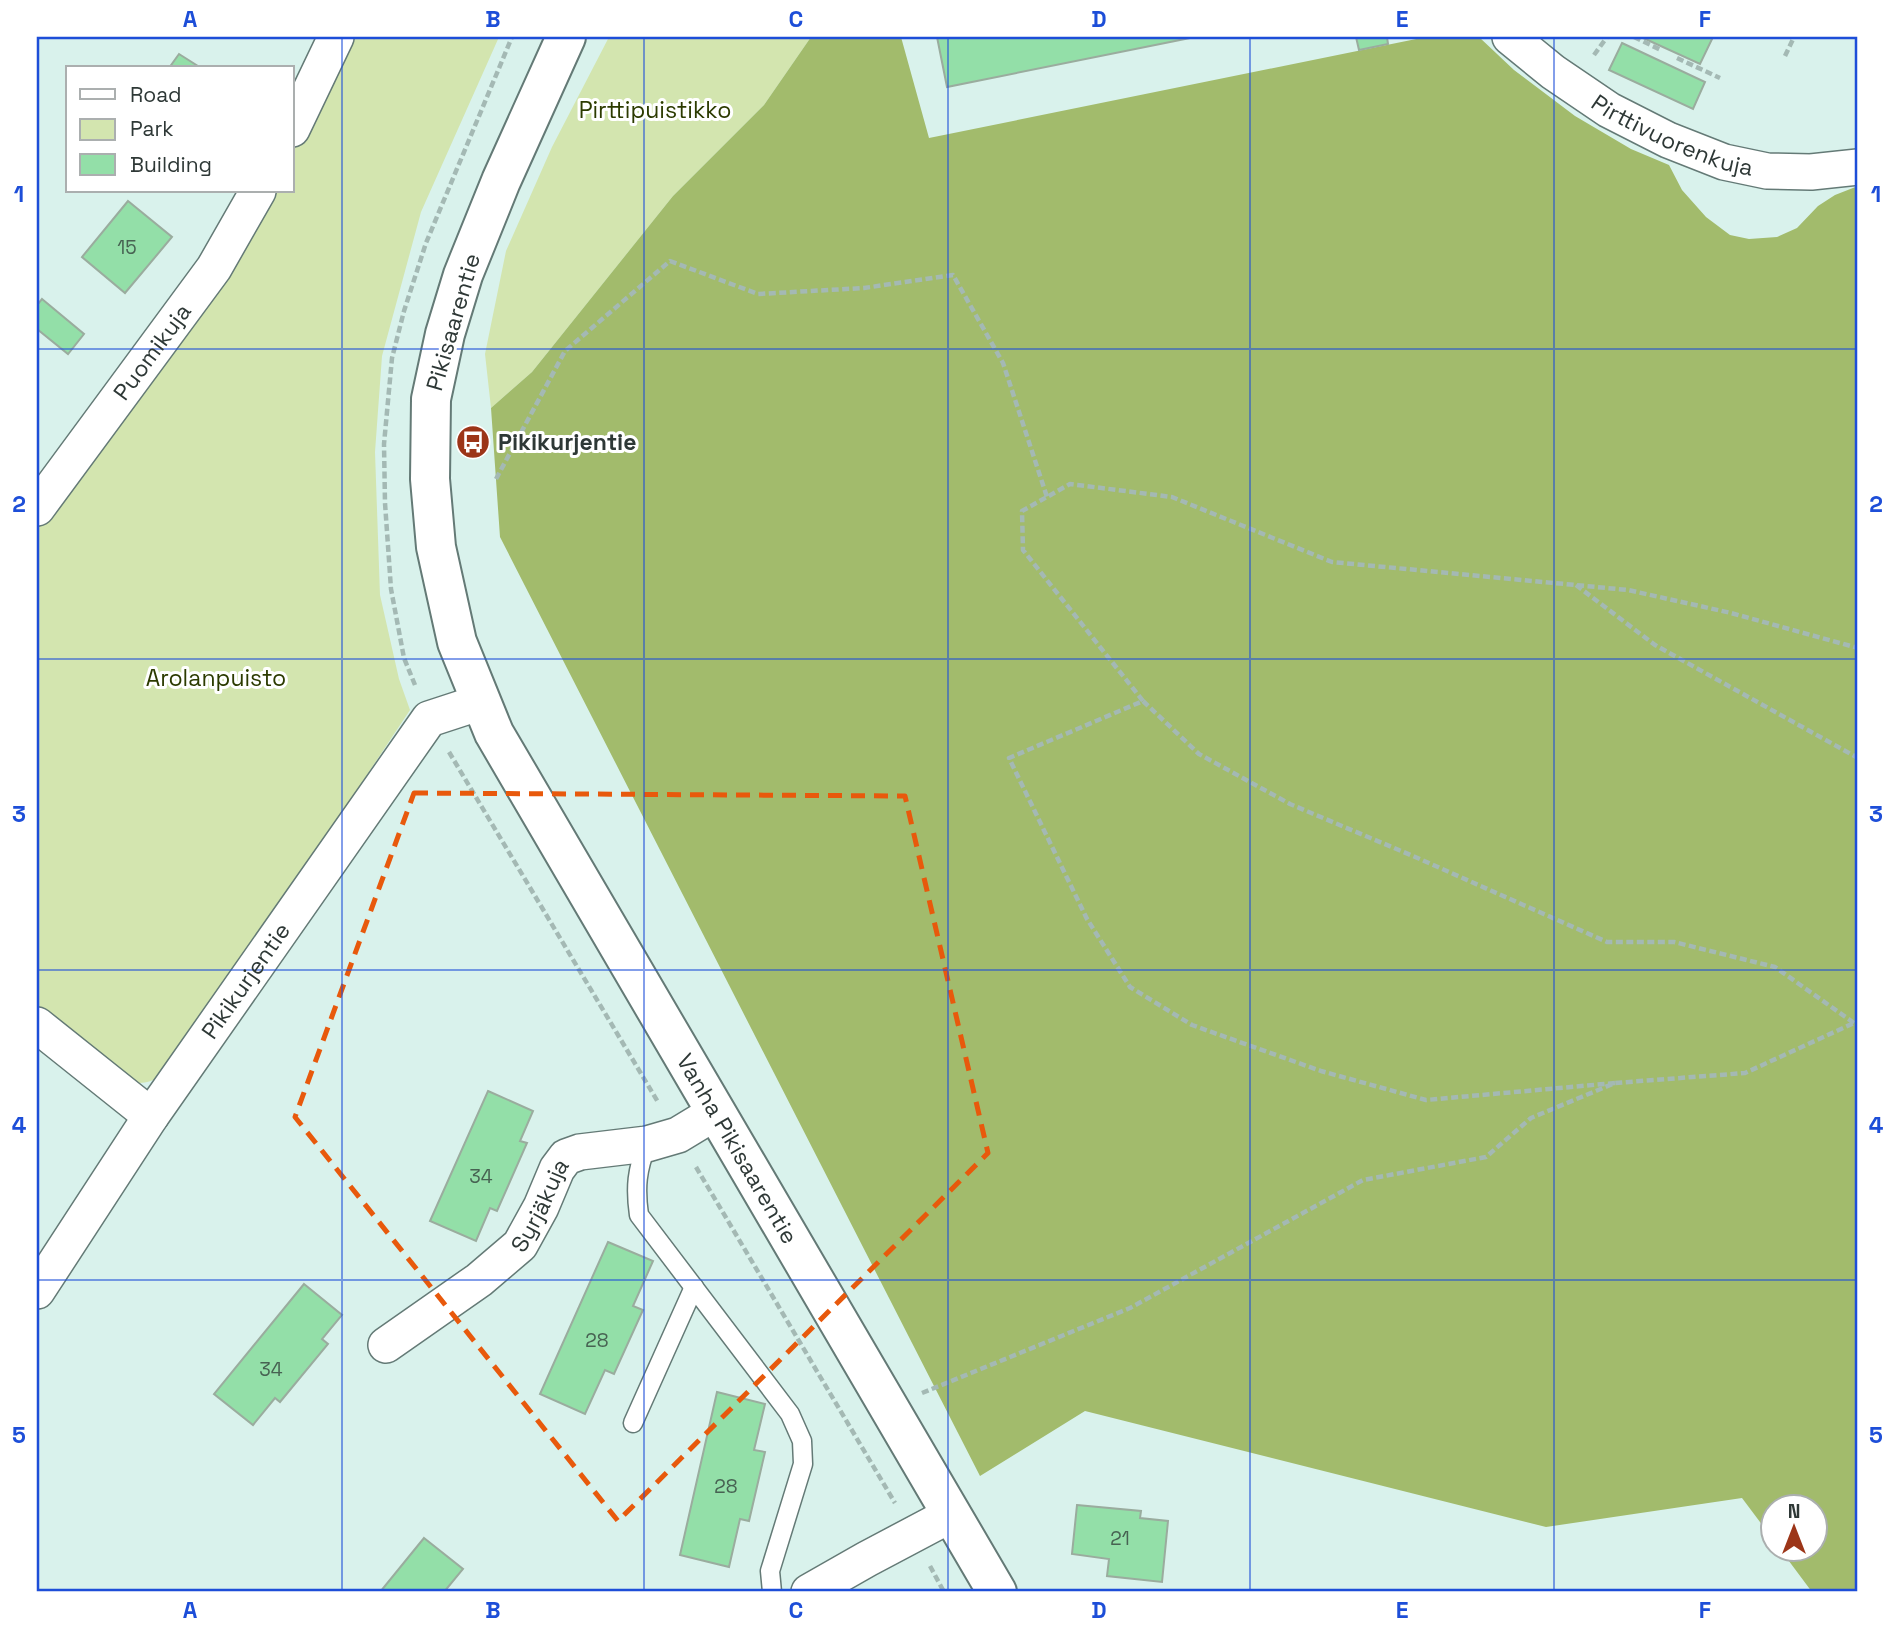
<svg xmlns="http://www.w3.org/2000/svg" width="1895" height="1629" font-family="'Space Grotesk',sans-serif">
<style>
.green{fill:#d3e5af}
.forest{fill:#a2bb6c}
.building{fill:#93dfa8;stroke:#9aac9e;stroke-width:2}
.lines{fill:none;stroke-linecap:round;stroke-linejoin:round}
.lane-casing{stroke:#647a76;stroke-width:21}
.street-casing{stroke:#647a76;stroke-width:38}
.secondary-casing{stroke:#647a76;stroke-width:42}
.path{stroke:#a4b9b4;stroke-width:4.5;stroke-dasharray:7 3.5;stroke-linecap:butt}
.lane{stroke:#fff;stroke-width:18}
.street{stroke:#fff;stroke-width:35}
.secondary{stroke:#fff;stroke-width:38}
.marked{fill:none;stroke:#e8590c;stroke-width:5;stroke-dasharray:14 9;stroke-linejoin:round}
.grid{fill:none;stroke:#1d4ed8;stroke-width:2;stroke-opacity:0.55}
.labels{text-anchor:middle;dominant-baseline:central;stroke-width:6;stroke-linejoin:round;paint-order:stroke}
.number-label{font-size:19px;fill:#476252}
.park-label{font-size:23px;fill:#2c3b00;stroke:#fff}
.street-label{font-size:23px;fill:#2e3836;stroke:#fff}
.poi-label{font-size:23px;font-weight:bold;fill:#2e3836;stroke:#fff;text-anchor:start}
.neatline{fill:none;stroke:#1d4ed8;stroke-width:2.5}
.grid-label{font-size:23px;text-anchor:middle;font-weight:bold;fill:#1d4ed8}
</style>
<rect width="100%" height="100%" fill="#d9f2ec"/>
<g class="green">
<path d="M347,37H499L421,212L382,356L375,452L380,595L399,679L410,710L177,1061C161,1076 153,1086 129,1082L37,1008V523L269,191H292V148Z"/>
<path d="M609,37H811L764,105L673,196L532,372L491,408L485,354L506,251L552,147Z"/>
</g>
<path class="forest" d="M811,37H901L929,138L1426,37H1479L1514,70L1575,116L1631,149L1669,165L1682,190L1706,217L1730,235L1749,239L1777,237L1797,228L1818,206L1835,195L1858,186V1592H1812L1780,1549L1814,1548V1506H1772V1538L1742,1498L1546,1527L1085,1411L980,1476L500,537L491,408L532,372L673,196L764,105Z"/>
<g class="building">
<path d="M937,37H1195L947,87Z"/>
<path d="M1356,37H1387L1388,44L1359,50Z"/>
<path d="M1641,37H1713L1700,64Z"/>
<path d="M1622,43L1705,82L1693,109L1609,70Z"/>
<path d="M179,54L201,68H169Z"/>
<path d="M128,201L172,237L125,293L82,257Z"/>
<path d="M42,299L84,334L68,354L37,329V305Z"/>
<path d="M488,1091L533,1111L520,1141L527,1143L497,1211L490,1208L476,1241L430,1221Z"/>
<path d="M608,1242L653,1261L633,1306L643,1310L614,1374L605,1370L585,1414L540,1394Z"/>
<path d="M304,1284L342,1315L322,1339L328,1344L280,1402L275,1398L253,1425L214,1394Z"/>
<path d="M717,1392L765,1404L754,1450L765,1452L749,1521L740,1519L729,1567L680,1555Z"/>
<path d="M1077,1505L1141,1511L1140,1518L1168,1521L1162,1582L1107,1576L1109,1559L1072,1554Z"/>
<path d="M424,1538L463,1569L444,1592H380Z"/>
</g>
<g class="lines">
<g class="lane-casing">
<g id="lane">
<path d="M647,1144C637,1170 635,1187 639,1215L790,1414L802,1441L803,1464L770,1571L772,1592"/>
<path d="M633,1423L694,1287"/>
</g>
</g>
<g class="street-casing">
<g id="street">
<path id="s1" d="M1510,37L1553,72L1609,110L1668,140L1724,162L1767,171L1811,172L1858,167"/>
<path d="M292,129L336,37"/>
<path id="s2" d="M37,508L214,268L258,191"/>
<path d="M37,1025L151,1116"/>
<path id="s3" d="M37,1291L151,1116L429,719L481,702"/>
<path id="s4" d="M386,1345L479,1280L520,1245L541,1207L557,1169L566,1157L580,1152L647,1144L678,1135L716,1112"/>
<path d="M809,1592L867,1559L952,1514"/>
</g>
</g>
<g class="secondary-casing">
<g id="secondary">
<path id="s5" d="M566,37L501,181L463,275L445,334L431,399L430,479L436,547L457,642L494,733L997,1592"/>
</g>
</g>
<g class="path">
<path d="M1634,37L1661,50"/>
<path d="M1594,55L1607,37"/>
<path d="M1785,56L1794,37"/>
<path d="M1677,58L1720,78"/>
<path d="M496,479L565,351L670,261L758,294L864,288L953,275L1003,363L1047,497"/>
<path d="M1576,585L1655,645L1858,758"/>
<path d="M415,685L404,658L391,589L385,503L384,444L392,358L404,311L426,243L512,37"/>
<path d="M1143,701L1199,754L1290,804L1413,856L1607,942H1674L1775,967L1854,1023L1858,1020"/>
<path d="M449,752L658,1102"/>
<path d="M1615,1083L1426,1100L1321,1071L1192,1025L1130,987L1087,919L1009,758L1143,701L1023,550L1022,511L1070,484L1172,497L1332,562L1628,590L1731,613L1858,648"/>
<path d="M696,1167L895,1503"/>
<path d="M922,1393L1130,1308L1363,1180L1486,1157L1531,1118L1615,1083L1745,1073L1854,1023L1858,1025"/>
<path d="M930,1566L944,1592"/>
</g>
<use href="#lane" class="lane"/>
<use href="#street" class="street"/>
<use href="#secondary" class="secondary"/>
</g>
<path class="marked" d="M414,793L905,796L988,1153L618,1521L295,1117Z"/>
<path class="grid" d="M342,37V1592M644,37V1592M948,37V1592M1250,37V1592M1554,37V1592M37,349H1858M37,659H1858M37,970H1858M37,1280H1858"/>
<defs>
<g id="bus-disc" transform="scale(1.75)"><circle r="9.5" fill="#9c3518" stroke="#fff"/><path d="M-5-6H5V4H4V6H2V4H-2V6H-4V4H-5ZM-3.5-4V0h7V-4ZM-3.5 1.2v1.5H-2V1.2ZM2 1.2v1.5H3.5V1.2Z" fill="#fff"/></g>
</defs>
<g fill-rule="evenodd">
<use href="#bus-disc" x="473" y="442"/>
</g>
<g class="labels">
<g class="number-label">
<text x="127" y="247">15</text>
<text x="481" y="1176">34</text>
<text x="597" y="1340">28</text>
<text x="271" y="1369">34</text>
<text x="726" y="1486">28</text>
<text x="1120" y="1538">21</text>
</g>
<g class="park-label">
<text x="655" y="110">Pirttipuistikko</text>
<text x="216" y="678">Arolanpuisto</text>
</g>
<g class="street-label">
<text stroke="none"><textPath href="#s1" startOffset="192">Pirttivuorenkuja</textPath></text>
<text transform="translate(453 322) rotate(-74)">Pikisaarentie</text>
<text stroke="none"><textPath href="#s2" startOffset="194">Puomikuja</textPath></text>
<text stroke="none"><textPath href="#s3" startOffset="374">Pikikurjentie</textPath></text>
<text stroke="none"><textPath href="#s5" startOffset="1213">Vanha Pikisaarentie</textPath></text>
<text stroke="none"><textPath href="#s4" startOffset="212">Syrjäkuja</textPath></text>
</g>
<g class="poi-label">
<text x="498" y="442">Pikikurjentie</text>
</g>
</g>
<rect width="1895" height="1629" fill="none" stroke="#ffffff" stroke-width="77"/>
<rect x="66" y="66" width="228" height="126" fill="#ffffff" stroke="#abafaf" stroke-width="2"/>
<rect x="80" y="89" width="35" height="10" fill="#ffffff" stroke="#abafaf" stroke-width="2"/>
<text x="130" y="102" font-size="21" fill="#2e3836">Road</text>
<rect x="80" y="119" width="35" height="21" fill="#d3e5af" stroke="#abafaf" stroke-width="2"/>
<text x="130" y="136" font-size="21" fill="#2e3836">Park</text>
<rect x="80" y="154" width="35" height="21" fill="#93dfa8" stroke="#abafaf" stroke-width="2"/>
<text x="130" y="172" font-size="21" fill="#2e3836">Building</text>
<g transform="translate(1794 1528)"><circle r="33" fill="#ffffff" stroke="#abafaf" stroke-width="2"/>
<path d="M0-5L12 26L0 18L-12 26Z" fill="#9c3518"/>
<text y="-10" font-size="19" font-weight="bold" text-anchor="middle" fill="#2e3836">N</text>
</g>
<rect x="38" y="38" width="1818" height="1552" class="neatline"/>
<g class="grid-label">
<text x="190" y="27">A</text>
<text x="493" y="27">B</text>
<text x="796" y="27">C</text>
<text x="1099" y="27">D</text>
<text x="1402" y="27">E</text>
<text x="1705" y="27">F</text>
<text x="19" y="202">1</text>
<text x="1876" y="202">1</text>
<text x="19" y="512">2</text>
<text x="1876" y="512">2</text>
<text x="19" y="822">3</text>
<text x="1876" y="822">3</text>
<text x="19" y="1133">4</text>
<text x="1876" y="1133">4</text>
<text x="19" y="1443">5</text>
<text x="1876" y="1443">5</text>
<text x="190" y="1618">A</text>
<text x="493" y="1618">B</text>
<text x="796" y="1618">C</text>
<text x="1099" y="1618">D</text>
<text x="1402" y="1618">E</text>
<text x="1705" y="1618">F</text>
</g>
</svg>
